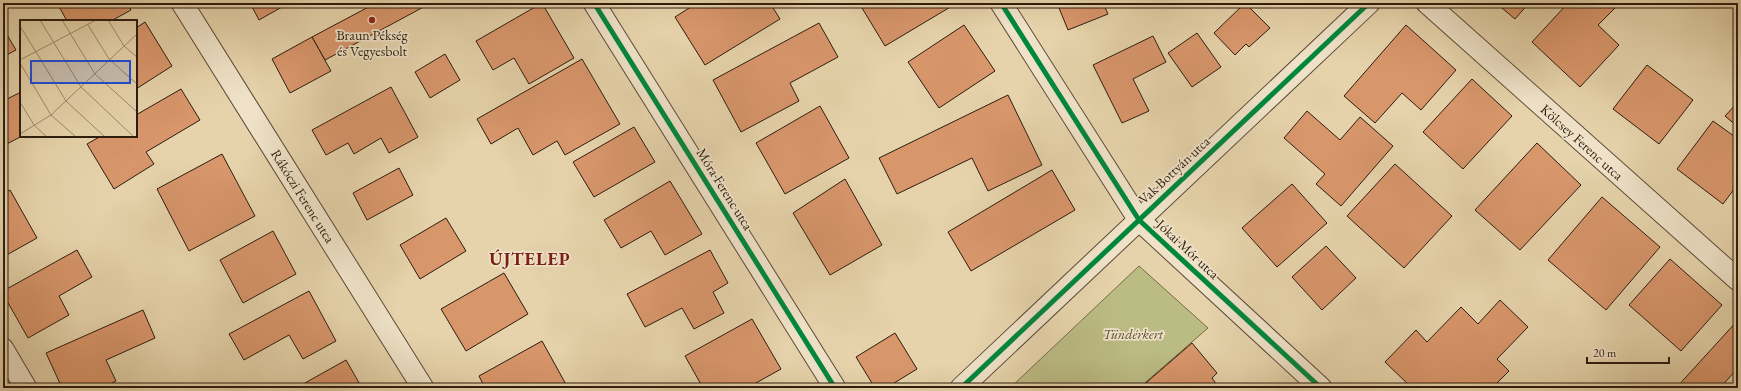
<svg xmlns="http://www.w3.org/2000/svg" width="1741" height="391" font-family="'EB Garamond',serif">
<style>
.green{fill:#bbbb84;stroke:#746c4a}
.building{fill:#d8966b;stroke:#2d1c0f}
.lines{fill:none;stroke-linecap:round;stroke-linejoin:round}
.street-casing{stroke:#5b4a36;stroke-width:23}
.street{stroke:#efe2c8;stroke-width:21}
.cycleway-casing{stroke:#efe2c8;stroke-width:8}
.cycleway{stroke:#00873e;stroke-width:5}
.poi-dot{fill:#8f2418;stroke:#efe2c8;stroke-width:1.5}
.labels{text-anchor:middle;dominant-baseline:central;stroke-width:3.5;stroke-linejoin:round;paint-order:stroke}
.poi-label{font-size:14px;fill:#2d1c0f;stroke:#efe2c8}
.street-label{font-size:14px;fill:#2d1c0f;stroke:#efe2c8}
.park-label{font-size:14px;font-style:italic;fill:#584c32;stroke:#efe2c8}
.district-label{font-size:18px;font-weight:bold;letter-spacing:1px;fill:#7a1f14;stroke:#efe2c8}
.inset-road{fill:none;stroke:#9c8a6d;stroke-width:1}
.view{fill:#1d4ed8;fill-opacity:0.15;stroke:#1d4ed8;stroke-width:2}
.inset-edge{fill:none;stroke:#2d1c0f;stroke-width:2}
</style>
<rect width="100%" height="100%" fill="#e6d3ab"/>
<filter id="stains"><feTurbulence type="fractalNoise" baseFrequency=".005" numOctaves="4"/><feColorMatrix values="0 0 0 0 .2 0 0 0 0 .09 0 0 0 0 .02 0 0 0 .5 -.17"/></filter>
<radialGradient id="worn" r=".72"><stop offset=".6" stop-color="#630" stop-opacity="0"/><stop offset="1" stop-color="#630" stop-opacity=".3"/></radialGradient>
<path class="green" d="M1139,266L1208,328L1139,388H1010Z"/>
<g class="building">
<path d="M57,3H127L131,10L111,21H67Z"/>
<path d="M250,3H289L259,20Z"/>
<path d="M376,3H431L325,60L312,37Z"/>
<path d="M542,3L574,58L529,84L514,58L493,70L476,41Z"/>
<path d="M697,3H770L780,19L705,65L675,17Z"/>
<path d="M859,3H950L952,6L885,46Z"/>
<path d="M1057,3H1103L1108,14L1068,30Z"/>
<path d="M1245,3L1270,28L1249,47L1246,44L1235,55L1214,33Z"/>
<path d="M1496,3H1529L1515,19Z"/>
<path d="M1568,3H1620L1598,25L1619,45L1580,87L1532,42Z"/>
<path d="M145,22L172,66L136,89V28Z"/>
<path d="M819,23L838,57L790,83L799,101L741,132L713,80Z"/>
<path d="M964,25L995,71L939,108L908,62Z"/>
<path d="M1406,25L1456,70L1421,110L1402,93L1375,123L1344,96Z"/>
<path d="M3,28L16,50L3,57Z"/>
<path d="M1197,33L1221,67L1192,87L1168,53Z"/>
<path d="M1153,36L1166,62L1133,79L1149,111L1122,123L1093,65Z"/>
<path d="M312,37L331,71L290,93L272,59Z"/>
<path d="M445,54L460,80L430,98L415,72Z"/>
<path d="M582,59L620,124L565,155L557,141L533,155L518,128L491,144L477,119Z"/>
<path d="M1647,65L1693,100L1659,144L1613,109Z"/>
<path d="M1472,79L1512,116L1463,169L1423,132Z"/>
<path d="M391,87L418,137L389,153L381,138L354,154L348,143L326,155L312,130Z"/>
<path d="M181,89L200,120L146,152L154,164L114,189L87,144L101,136H136V115Z"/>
<path d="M21,92V136H22L3,146V101Z"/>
<path d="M1008,95L1042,165L988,191L972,158L897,194L879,158Z"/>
<path d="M1738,102V127L1725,116Z"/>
<path d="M820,106L849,158L785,194L756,143Z"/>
<path d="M1307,111L1340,140L1360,117L1393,146L1341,206L1316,184L1325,174L1284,138Z"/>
<path d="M1713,121L1738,139V184L1723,204L1677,169Z"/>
<path d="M634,127L655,162L594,197L573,162Z"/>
<path d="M1537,143L1581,185L1520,250L1475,210Z"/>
<path d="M222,154L255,216L189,251L157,189Z"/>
<path d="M1395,164L1452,216L1404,268L1347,216Z"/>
<path d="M399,168L413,195L367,220L353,193Z"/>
<path d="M1052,170L1075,210L971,271L948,232Z"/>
<path d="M845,179L882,245L830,275L793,213Z"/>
<path d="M670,181L702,234L665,255L651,231L621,248L604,220Z"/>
<path d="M1292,184L1327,223L1277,267L1242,228Z"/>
<path d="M10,190L37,238L3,257V194Z"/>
<path d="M1602,197L1660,247L1606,310L1548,260Z"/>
<path d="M446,218L466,251L420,279L400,245Z"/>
<path d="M273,231L296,274L243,303L220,260Z"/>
<path d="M1326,246L1356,278L1322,310L1292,277Z"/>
<path d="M77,250L92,277L59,296L69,315L28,338L3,294V291Z"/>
<path d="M710,250L728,283L713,292L724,313L694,329L682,308L645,327L627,294Z"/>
<path d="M1670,259L1722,305L1681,351L1629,305Z"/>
<path d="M504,273L528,314L466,351L441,309Z"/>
<path d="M309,291L336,341L303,359L289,335L244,360L229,334Z"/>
<path d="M1500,300L1528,327L1497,359L1509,371L1492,388H1412L1385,362L1416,330L1427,342L1461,307L1478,324Z"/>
<path d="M143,310L155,338L106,360L116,381L101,388H62L46,353Z"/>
<path d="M752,319L781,369L747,388H703L685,356Z"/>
<path d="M1738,320V372L1736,370L1720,388H1676Z"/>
<path d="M895,333L917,369L886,388H875L856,357Z"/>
<path d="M542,341L568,388H485L479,376Z"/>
<path d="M1192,343L1217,373L1212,378L1217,385L1218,384L1222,388H1140Z"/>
<path d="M346,360L362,388H296Z"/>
</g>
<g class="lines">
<g class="street-casing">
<g id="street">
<path d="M182,3L423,388"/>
<path d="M594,3L835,388"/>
<path d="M1001,3L1139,220L1321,388"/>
<path d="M1427,3L1738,280"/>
<path d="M3,349L26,388"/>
<path d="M961,388L1369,3"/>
</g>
</g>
<use href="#street" class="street"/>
<g class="cycleway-casing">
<g id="cycleway">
<path d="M594,3L835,388"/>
<path d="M1001,3L1139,220L1321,388"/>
<path d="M961,388L1369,3"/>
</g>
</g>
<use href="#cycleway" class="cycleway"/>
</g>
<circle class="poi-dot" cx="372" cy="20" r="4"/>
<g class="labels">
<g class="poi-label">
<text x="372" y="35">Braun Pékség<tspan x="372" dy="16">és Vegyesbolt</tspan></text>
</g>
<g class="street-label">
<text transform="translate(1582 142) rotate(42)">Kölcsey Ferenc utca</text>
<text transform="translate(1174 170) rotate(-43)">Vak Bottyán utca</text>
<text transform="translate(725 189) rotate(58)">Móra Ferenc utca</text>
<text transform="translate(303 196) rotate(58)">Rákóczi Ferenc utca</text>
<text transform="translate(1188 249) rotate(43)">Jókai Mór utca</text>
</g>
<g class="park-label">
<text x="1133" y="334">Tündérkert</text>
</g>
<g class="district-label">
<text x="530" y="258">ÚJTELEP</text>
</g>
</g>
<g transform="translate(20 20)">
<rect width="117" height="117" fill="#e6d3ab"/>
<path class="inset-road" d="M20,0L61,67L114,117M42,0L75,54L117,92M88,0L104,26L117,37M68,5L89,39L117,64M0,6L46,81L85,117M0,40L76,0M0,43L31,95L56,117M0,82L14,105L27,117M0,114L31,95L117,14"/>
<path class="view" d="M11,41H110V63H11Z"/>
<rect width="117" height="117" class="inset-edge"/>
</g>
<rect width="1741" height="391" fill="none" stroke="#e6d3ab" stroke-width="16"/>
<rect x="4" y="4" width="1733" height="383" fill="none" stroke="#2d1c0f" stroke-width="2"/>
<rect x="8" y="8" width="1725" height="375" fill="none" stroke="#2d1c0f"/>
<path d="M1587 357v6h82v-6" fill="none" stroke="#2d1c0f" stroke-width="2"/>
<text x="1593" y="357" font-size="12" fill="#2d1c0f" stroke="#efe2c8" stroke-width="3" paint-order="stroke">20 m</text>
<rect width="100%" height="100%" filter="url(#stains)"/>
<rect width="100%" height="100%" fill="url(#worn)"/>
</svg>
